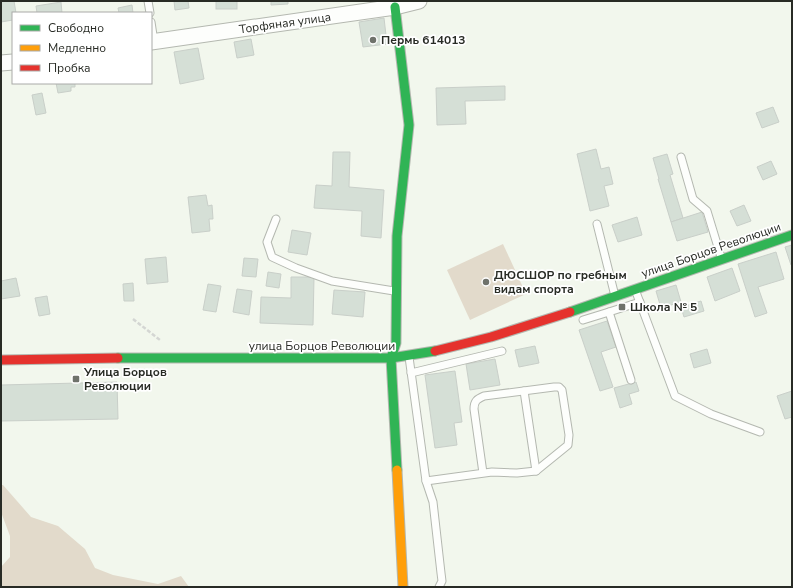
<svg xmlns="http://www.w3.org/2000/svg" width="793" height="588" font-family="'Nunito Sans',sans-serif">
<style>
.green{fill:#e2dacb}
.building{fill:#d5dfd6;stroke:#c9cfc9}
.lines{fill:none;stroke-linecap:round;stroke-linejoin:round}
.lane-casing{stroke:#b4b8b0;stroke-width:9}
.street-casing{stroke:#b4b8b0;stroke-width:17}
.fast-casing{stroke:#b4b8b0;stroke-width:11}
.slow-casing{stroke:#b4b8b0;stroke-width:11}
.jam-casing{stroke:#b4b8b0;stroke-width:11}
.path{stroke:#d4d6d3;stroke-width:2.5;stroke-dasharray:4 2;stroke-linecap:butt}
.lane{stroke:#fdfefc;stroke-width:7}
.street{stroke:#fdfefc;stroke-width:15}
.fast{stroke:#30b455;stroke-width:9}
.slow{stroke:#ff9f0a;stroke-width:9}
.jam{stroke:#e5322d;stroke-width:9}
.poi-dot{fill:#6f726b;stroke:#fff;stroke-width:1.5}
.labels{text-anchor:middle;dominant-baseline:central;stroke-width:3.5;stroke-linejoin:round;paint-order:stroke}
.street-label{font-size:12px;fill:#282b25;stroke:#fff}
.poi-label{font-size:12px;font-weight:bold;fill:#282b25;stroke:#fff;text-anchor:start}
</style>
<rect width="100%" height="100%" fill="#f2f7ed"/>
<g class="green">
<path d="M503,244L526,294L470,320L447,270Z"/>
<path d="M1,485H3L31,517L58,526L85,549L95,568L113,575L158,584L181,576L189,587H1V567L10,557V536L1,512Z"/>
</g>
<g class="building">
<path d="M1,1H14L16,13H13V20L1,22Z"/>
<path d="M174,1H188L189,8L175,10Z"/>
<rect x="216" y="1" width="21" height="8"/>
<path d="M271,1H288V4L271,5Z"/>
<path d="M61,2L62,13H37L36,6Z"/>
<path d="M132,5L133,13H119L118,8Z"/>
<path d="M384,18L387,44L363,47L359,22Z"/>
<path d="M251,39L254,55L237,58L234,42Z"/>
<path d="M198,48L204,79L180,84L174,52Z"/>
<path d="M56,83H75V87H71V91L58,93Z"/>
<path d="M505,86V100L465,101L466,124L437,125L436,88Z"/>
<path d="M42,93L46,113L36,115L32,95Z"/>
<path d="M773,107L779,122L762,128L756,113Z"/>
<path d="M596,149L601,169L609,167L613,184L604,186L609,206L590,211L577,154Z"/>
<path d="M333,152H350L349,187L384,190L381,238L361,236L362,211L314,208L316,185L332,186Z"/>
<path d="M667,154L673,174L670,175L683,218L671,222L658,179H659L653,158Z"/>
<path d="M771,161L777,174L763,180L757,167Z"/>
<path d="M206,195L208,206L212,205L213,219H209L210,231L192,233L188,197Z"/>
<path d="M744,205L751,221L737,226L730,211Z"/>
<path d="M702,212L708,232L677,241L671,222Z"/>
<path d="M637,217L642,235L618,242L612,225Z"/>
<path d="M292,230L311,233L307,255L288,252Z"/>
<path d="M792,245V265H791L785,247Z"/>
<path d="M776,252L784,279L758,287L767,313L755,317L738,264Z"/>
<path d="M166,257L168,282L147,284L145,259Z"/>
<path d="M244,258L258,259L256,277L242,276Z"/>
<path d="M732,268L740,291L715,301L707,277Z"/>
<path d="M268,272L281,274L279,288L266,286Z"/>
<path d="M291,277H314L313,325L260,323L261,297L291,298Z"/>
<path d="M16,278L20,296L1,299V281Z"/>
<path d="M133,283L134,301H124L123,284Z"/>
<path d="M208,284L221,286L216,312L203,310Z"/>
<path d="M676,285L681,302L661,308L656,291Z"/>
<path d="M237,289L252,291L249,315L233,312Z"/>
<path d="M334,290L365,292L363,317L332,314Z"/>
<path d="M47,296L50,314L39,316L35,298Z"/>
<path d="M701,301L704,311L684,317L681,307Z"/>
<path d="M607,321L616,347L601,352L613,387L600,391L579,330Z"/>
<path d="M535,346L539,363L519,367L515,350Z"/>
<path d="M707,349L711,363L694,368L690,354Z"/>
<path d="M495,359L500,385L470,390L466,364Z"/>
<path d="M455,371L462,422L454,423L457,445L435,448L425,375Z"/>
<path d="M117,382L118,419L1,421V385Z"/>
<path d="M636,382L639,391L629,394L632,404L620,408L614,388Z"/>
<path d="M792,391V417L785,419L777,396Z"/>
</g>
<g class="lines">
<g class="lane-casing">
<g id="lane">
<path d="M148,1L150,13"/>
<path d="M151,22L154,42"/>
<path d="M681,157L693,199L707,211L721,257"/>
<path d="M276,219L267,242L272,257L296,268L332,281L394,291"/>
<path d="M597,224L615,296"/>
<path d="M636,292L675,396L711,414L760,432"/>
<path d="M583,320L609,312"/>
<path d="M409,357L426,481L433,502L441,573L442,581L439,587"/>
<path d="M411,373L502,351"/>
<path d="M631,380L609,312L640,302"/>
<path d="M524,391L536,471"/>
<path d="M426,481L492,472L517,473L536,471L568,445L569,435L562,390L559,387H554L484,396C477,399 474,401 474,409L483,473"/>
</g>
</g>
<g class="street-casing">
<g id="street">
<path d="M151,42L395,7L419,1"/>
<path d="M1,63L13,62"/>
</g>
</g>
<g class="fast-casing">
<g id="fast">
<path d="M395,7L409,125L397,236L396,343L391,358L397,470"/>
<path d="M570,312L792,235"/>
<path d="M118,358H391L435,351"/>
</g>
</g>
<g class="slow-casing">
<path id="slow" d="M397,470L403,587"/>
</g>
<g class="jam-casing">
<g id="jam">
<path d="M435,351L491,337L570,312"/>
<path d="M1,360L118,358"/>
</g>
</g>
<path class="path" d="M133,319L160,340"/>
<use href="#lane" class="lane"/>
<use href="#street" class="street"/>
<use href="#fast" class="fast"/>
<use href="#slow" class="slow"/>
<use href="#jam" class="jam"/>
</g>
<g class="poi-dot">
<circle cx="373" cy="40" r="4"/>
<circle cx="486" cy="282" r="4"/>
<rect x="618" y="303" width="8" height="8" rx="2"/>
<rect x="72" y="375" width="8" height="8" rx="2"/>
</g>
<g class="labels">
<g class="street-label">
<text transform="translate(285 23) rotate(-8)">Торфяная улица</text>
<text transform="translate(711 250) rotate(-19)">улица Борцов Революции</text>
<text x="322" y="346">улица Борцов Революции</text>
</g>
<g class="poi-label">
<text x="381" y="40">Пермь 614013</text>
<text x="494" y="275">ДЮСШОР по гребным<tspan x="494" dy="14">видам спорта</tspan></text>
<text x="630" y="307">Школа № 5</text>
<text x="84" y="372">Улица Борцов<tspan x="84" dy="14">Революции</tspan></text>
</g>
</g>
<rect width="793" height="588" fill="none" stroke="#282b25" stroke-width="4"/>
<rect x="12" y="12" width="140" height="72" fill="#ffffff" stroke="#a9aaa8"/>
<rect x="20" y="25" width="20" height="6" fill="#30b455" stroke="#a9aaa8"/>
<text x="48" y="32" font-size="12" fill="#282b25">Свободно</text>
<rect x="20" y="45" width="20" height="6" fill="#ff9f0a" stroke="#a9aaa8"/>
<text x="48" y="52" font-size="12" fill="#282b25">Медленно</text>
<rect x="20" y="65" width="20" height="6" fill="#e5322d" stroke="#a9aaa8"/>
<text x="48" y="72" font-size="12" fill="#282b25">Пробка</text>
</svg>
